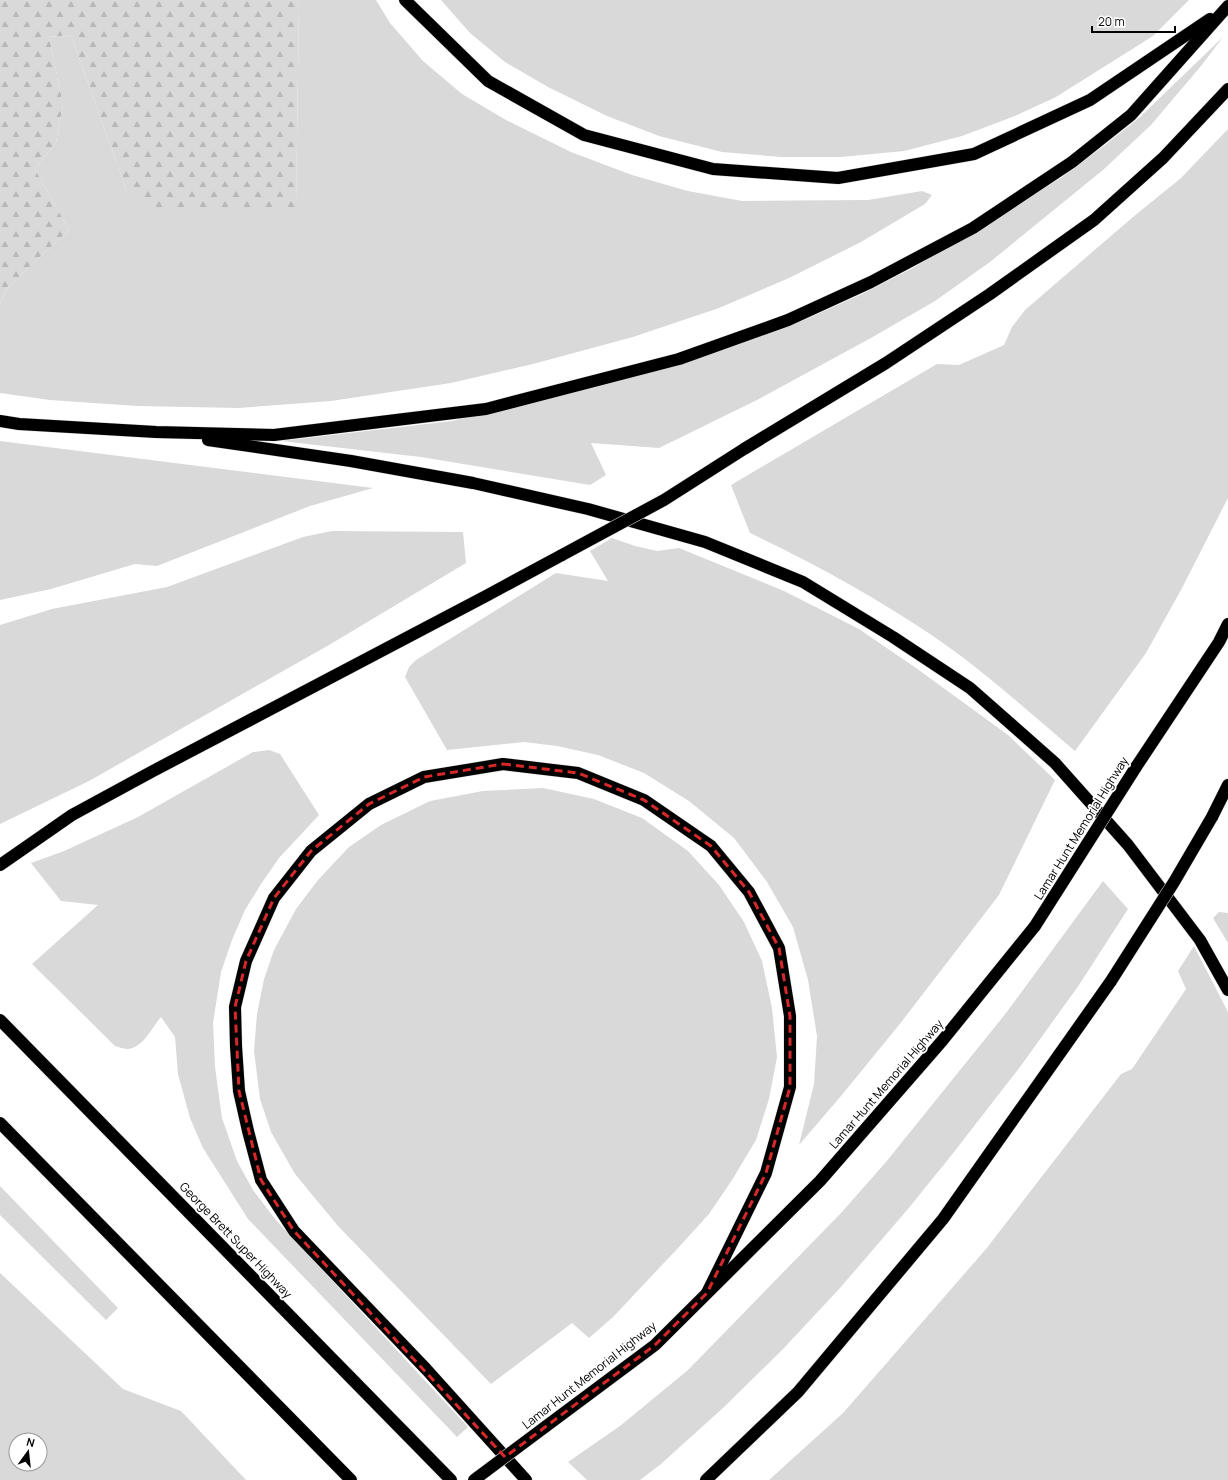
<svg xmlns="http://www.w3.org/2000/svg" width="1228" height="1480" font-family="Manrope,sans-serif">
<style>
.green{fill:#d9d9d9;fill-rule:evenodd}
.forest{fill:url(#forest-firs)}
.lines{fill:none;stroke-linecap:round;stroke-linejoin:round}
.highway-casing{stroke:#dbdbdb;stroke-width:13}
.highway{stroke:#000;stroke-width:12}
.highway-bridge-casing{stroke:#dbdbdb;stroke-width:13;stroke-linecap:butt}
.highway-bridge{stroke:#000;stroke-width:12}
.marked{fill:none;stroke:#d62828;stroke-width:3;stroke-dasharray:8 5;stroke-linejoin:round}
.labels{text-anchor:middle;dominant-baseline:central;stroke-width:3.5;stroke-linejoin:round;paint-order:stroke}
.street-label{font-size:12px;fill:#000;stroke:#fff}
</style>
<defs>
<pattern id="forest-firs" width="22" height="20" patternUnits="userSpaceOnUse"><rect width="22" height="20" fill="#d9d9d9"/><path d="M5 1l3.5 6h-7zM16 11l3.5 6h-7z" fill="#b8b8b8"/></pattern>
</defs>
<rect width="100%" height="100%" fill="#fff"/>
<g class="green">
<path d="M297,0H376L390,23L423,61L462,94L506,120L571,152L632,175L688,191L742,201L868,200L922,191L932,195L925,204L861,242L789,278L719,308L633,337L533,364L451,383L331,401L239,408L137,406L50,400L0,393V304L7,288L69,230L35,169L56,143L63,104L49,37L71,35L127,192L296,208L299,5Z"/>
<path d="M441,0H1189L1153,36L1056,97L1015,116L962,136L904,151L841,157H781L722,152L659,136L607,116L548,87L505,62L470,33Z"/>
<path d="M1223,37L1201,66L1151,125L1103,170L990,262L935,301L871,338L757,400L659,448L591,443L606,475L590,485L421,457L281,441L452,421L503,409L684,362L739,344L804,320L862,294L911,269L966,237L1014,206L1061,178L1105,145L1140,117Z"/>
<path d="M1228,129V498L1182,588L1146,653L1075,751C1029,712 983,670 933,636C875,597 814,563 750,533L731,485L937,364L959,365L1004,345L1012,327L1025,310L1133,217L1181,178Z"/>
<path d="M0,441L373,488L310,506L157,566L135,564L51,589L0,600Z"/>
<path d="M332,531L463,532L466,563L329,645L89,781L0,824V625L52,609L167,587L303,537Z"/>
<path d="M612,538L635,546L657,551L679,548L784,591L859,629L916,668L1008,735L1055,780L999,895L899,1025L841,1096L799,1145L814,1084L817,1036L808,980L793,927L767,882L734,838L689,801L644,773L598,755L557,746L524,742L447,750L405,677L409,667L416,660L556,573L608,581L590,551Z"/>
<path d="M269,750L280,754L319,815L279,858L261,884L245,910L232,940L221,972L213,1023L215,1067L222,1118L237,1161L253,1190L275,1219L468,1427L457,1437L248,1219L203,1148L190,1118L178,1074L175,1037L161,1017C152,1027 144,1047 128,1049C124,1049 119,1047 115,1046L32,964L98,905L61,901L31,863L64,851L138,817L253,752Z"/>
<path d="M543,788L594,799L642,818L688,851L719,885L744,922L762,961L772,1008L777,1057L769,1099L756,1140L732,1180L709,1214L679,1247L613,1317L589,1338L572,1323L491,1384L338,1226L295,1174L271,1132L260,1099L254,1051L257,1014L264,979L274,950L296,909L318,880L349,847L381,825L430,801L483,791Z"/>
<path d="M1103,881L1128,909L1079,985L1020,1067L954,1152L908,1209L840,1288L784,1348L724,1407L661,1464L640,1480H587L568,1462L620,1426L688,1370L841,1213L886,1162L1006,1013Z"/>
<path d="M1219,912L1228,913V943L1213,918Z"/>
<path d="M1194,946L1228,1012V1480H769L843,1413L857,1397L986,1249L1121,1074L1132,1069L1186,989L1178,971Z"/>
<path d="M0,1186L118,1308L106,1320L0,1215Z"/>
<path d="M0,1273L123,1389L181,1411L246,1480H0ZM16,1440H40V1464H16Z"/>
</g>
<path class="forest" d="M0,0H297L299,5L296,208H153L127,192L71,35L49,37L63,104L56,143L35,169L69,230L7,288L0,304Z"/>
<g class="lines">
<g class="highway-casing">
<g id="highway">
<path d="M405,0L488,81L584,135L713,169L838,178L974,154L1090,100L1210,19"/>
<path d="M0,421L19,424L156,432L274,435L486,409L679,359L788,320L871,282L973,228L1072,162L1131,115L1228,6"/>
<path d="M208,440L351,461L473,483L588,509L705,542L803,582L893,637L970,688L1055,763L1128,845L1200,940L1228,990"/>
<path d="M744,449L886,363L990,294L1094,220L1163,158L1228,89"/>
<path d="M1136,767L1219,642L1228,624"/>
<path d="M1212,817L1228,785"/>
<path d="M0,865L72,815L153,771L486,596L562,555"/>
<path d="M0,1020L451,1480"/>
<path d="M0,1123L351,1480"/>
<path d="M545,1427L655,1345L820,1181L942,1041L1035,926"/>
<path d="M526,1480L426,1369L294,1231L261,1180L248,1131L239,1091L236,1046L235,1007L246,961L274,898L311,851L369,804L424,777L503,764L578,773L644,800L711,846L749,892L779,948L790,1016V1087L766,1173L707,1293"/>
<path d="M706,1480L798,1392L943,1219L1111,981"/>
</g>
</g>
<use href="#highway" class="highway"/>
<g class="highway-bridge-casing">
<g id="highway-bridge">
<path d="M562,555L664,500L744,449"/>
<path d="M1035,926L1136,767"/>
<path d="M1111,981L1174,882L1212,817"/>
<path d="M474,1480L545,1427"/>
</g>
</g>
<use href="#highway-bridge" class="highway-bridge"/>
</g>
<path class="marked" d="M503,764L578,773L644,800L711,846L749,892L779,948L790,1016V1087L766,1173L707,1293L655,1345L505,1457L294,1231L261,1180L239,1091L235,1007L246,961L274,898L311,851L369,804L424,777Z"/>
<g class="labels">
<g class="street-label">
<text transform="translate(1081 828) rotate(-58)">Lamar Hunt Memorial Highway</text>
<text transform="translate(886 1084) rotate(-49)">Lamar Hunt Memorial Highway</text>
<text transform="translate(236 1240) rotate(46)">George Brett Super Highway</text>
<text transform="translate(589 1375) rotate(-38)">Lamar Hunt Memorial Highway</text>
</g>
</g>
<g transform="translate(28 1452) rotate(15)"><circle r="19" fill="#ffffff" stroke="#999999"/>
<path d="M0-3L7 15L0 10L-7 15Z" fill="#000000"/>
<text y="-6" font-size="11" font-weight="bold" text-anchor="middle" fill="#000000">N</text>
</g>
<path d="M1092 26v6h83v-6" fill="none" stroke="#000000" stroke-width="2"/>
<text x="1098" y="26" font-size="12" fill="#000000" stroke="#ffffff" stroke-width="3" paint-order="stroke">20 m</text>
</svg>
